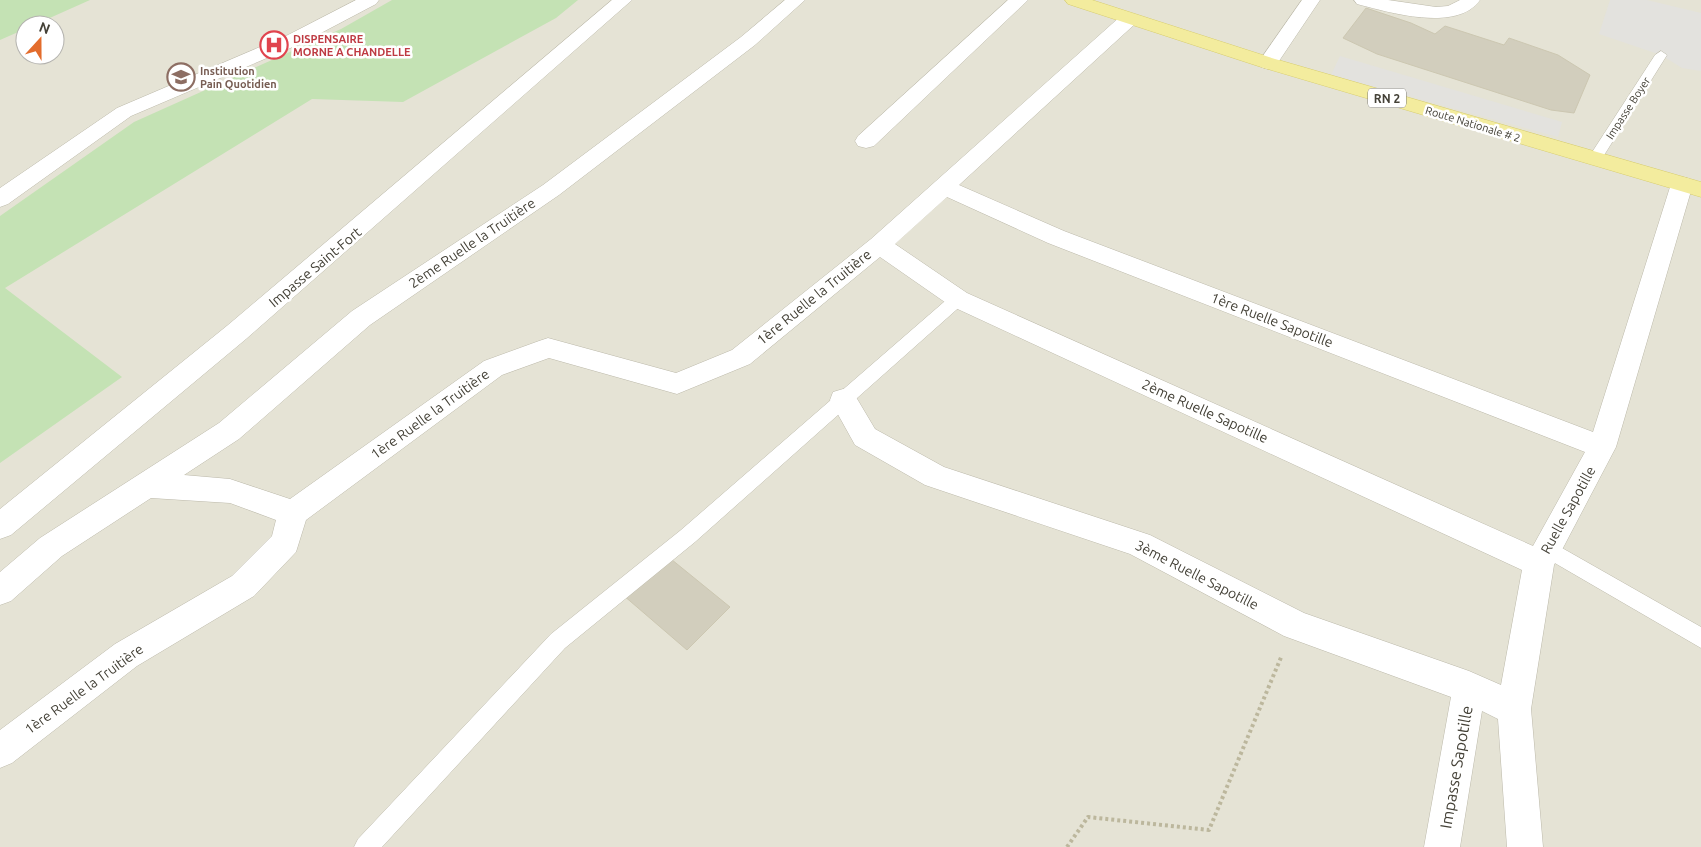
<svg xmlns="http://www.w3.org/2000/svg" width="1701" height="847" font-family="Ubuntu,sans-serif">
<style>
.residential{fill:#e5e3d5;fill-rule:evenodd}
.green{fill:#c4e2b4}
.parking{fill:#e3e2de}
.building{fill:#d2cebd;stroke:#ccc7b1}
.lines{fill:none;stroke-linecap:round;stroke-linejoin:round}
.lane-casing{stroke:#bcb9aa;stroke-width:1}
.street-casing{stroke:#bcb9aa;stroke-width:1}
.primary-casing{stroke:#d7cd6f;stroke-width:1}
.path{stroke:#bcb79d;stroke-width:4;stroke-dasharray:3 3;stroke-linecap:butt}
.lane{fill:#fff;fill-rule:evenodd}
.street{fill:#fff;fill-rule:evenodd}
.primary{fill:#f3ec9e;fill-rule:evenodd}
.labels{text-anchor:middle;dominant-baseline:central;stroke-width:5;stroke-linejoin:round;paint-order:stroke}
.far-health-label{font-size:11px;font-weight:bold;fill:#be3a42;stroke:#fff;text-anchor:start}
.far-education-label{font-size:11px;font-weight:bold;fill:#785e54;stroke:#fff;text-anchor:start}
.far-street-label{font-size:11px;fill:#444137;stroke:#fff}
.shield{fill:#fff;stroke:#7c7a73;stroke-width:1}
.shield-label{font-size:12px;font-weight:bold;fill:#444137}
.street-label{font-size:14px;fill:#444137;stroke:#fff}
.near-street-label{font-size:16px;fill:#444137;stroke:#fff}
</style>
<rect width="100%" height="100%" fill="#f1f0e7"/>
<path class="residential" d="M0,0H1701V847H0ZM25,25H55V55H25Z"/>
<g class="green">
<path d="M0,0H90L34,25H25V29L0,40Z"/>
<path d="M392,0H578L556,18L403,102L312,99L5,288L122,377L0,463V216L134,122L341,29Z"/>
</g>
<g class="parking">
<path d="M1610,0H1647L1701,13V71L1682,68L1661,55L1599,34Z"/>
<path d="M1340,56L1562,122L1558,137L1331,75Z"/>
</g>
<g class="building">
<path d="M1366,8L1411,23L1435,34L1445,26L1504,45L1509,38L1558,55L1590,75L1574,113L1551,110L1377,54L1343,38Z"/>
<path d="M666,555L730,607L687,650L623,595Z"/>
</g>
<g class="lines">
<g class="lane-casing">
<g id="lane">
<path d="M1661,51L1667,55L1601,160L1599,163H1589L1587,160L1655,55Z"/>
<path d="M958,293L964,295L966,299L964,303L695,542L565,648L382,847H354L358,839L551,634L681,530L952,295Z"/>
<path d="M1548,540L1701,627V648L1541,555L1538,549L1541,543Z"/>
</g>
</g>
<g class="street-casing">
<g id="street">
<path d="M356,0H379L376,4L302,43L131,116L8,204L0,207V188L117,108L288,35Z"/>
<path d="M612,0H632L246,339L11,535L0,539V509L228,325Z"/>
<path d="M785,0H805L755,45L559,195L370,325L239,439L184,475L230,479L290,499L484,361L539,341L548,338L676,373L732,350L871,239L1122,15L1129,13L1136,15L1138,19L1136,23L959,185L1064,231L1593,432L1671,184L1674,179L1682,177L1690,179L1693,184L1616,447L1554,565L1531,709L1543,847H1507L1498,719L1482,711L1460,847H1424L1451,697L1284,636L1130,554L925,485L855,445L830,400L833,392L843,389L853,392L875,429L944,467L1150,535L1304,613L1469,671L1501,685L1522,570L949,305L880,257L750,364L677,394L549,358L502,375L306,520L296,552L254,596L137,666L12,763L0,768V730L115,644L232,576L272,536L276,520L230,503L151,498L62,556L11,601L0,605V572L40,538L219,423L352,311L543,185L741,37ZM947,197L1048,243L1585,452L1533,546L967,293L895,244Z"/>
<path d="M1008,0H1028L874,146L866,148L858,146L855,141L858,136Z"/>
<path d="M1302,0H1320L1275,67L1268,69L1261,67L1258,63Z"/>
<path d="M1354,0H1388L1436,7L1448,6L1460,0H1480C1457,33 1388,12 1357,4Z"/>
</g>
</g>
<g class="primary-casing">
<path id="primary" d="M1065,0H1092L1275,59L1701,182V197L1261,67L1068,4Z"/>
</g>
<path class="path" d="M1067,847L1088,817L1209,830L1282,655"/>
<use href="#lane" class="lane"/>
<use href="#street" class="street"/>
<use href="#primary" class="primary"/>
</g>
<defs>
<g id="hospital-ring" transform="scale(1.4375)"><circle r="9.5" fill="#fff" stroke="#e0444e" stroke-width="1.5"/><path d="M-5-5h3v3.5h4V-5h3V5h-3V1.5h-4V5h-3Z" fill="#e0444e"/></g>
<g id="school-ring" transform="scale(1.4375)"><circle r="9.5" fill="#fff" stroke="#8d6e63" stroke-width="1.5"/><path d="M0-5L7-2L0 1L-7-2ZM-4 1L0 2.5L4 1V4Q0 6-4 4Z" fill="#8d6e63"/></g>
</defs>
<g fill-rule="evenodd">
<use href="#hospital-ring" x="274" y="45"/>
<use href="#school-ring" x="181" y="77"/>
</g>
<g class="labels">
<g class="far-health-label">
<text x="293" y="39">DISPENSAIRE<tspan x="293" dy="13">MORNE A CHANDELLE</tspan></text>
</g>
<g class="far-education-label">
<text x="200" y="71">Institution<tspan x="200" dy="13">Pain Quotidien</tspan></text>
</g>
<g class="far-street-label">
<text transform="translate(1628 108) rotate(-57)">Impasse Boyer</text>
<text transform="translate(1473 124) rotate(17)">Route Nationale # 2</text>
</g>
<rect class="shield" x="1368" y="88.5" width="38" height="19" rx="4"/>
<g class="shield-label">
<text x="1387" y="98">RN 2</text>
</g>
<g class="street-label">
<text transform="translate(472 243) rotate(-34)">2ème Ruelle la Truitière</text>
<text transform="translate(315 267) rotate(-40)">Impasse Saint-Fort</text>
<text transform="translate(814 297) rotate(-39)">1ère Ruelle la Truitière</text>
<text transform="translate(1272 320) rotate(21)">1ère Ruelle Sapotille</text>
<text transform="translate(1205 411) rotate(24)">2ème Ruelle Sapotille</text>
<text transform="translate(430 414) rotate(-36)">1ère Ruelle la Truitière</text>
<text transform="translate(1568 510) rotate(-61)">Ruelle Sapotille</text>
<text transform="translate(1197 575) rotate(27)">3ème Ruelle Sapotille</text>
<text transform="translate(84 689) rotate(-36)">1ère Ruelle la Truitière</text>
</g>
<g class="near-street-label">
<text transform="translate(1456 767) rotate(-80)">Impasse Sapotille</text>
</g>
</g>
<g transform="translate(40 40) rotate(21)"><circle r="24" fill="#ffffff" stroke="#b4b3af"/>
<path d="M0-4L9 19L0 12L-9 19Z" fill="#e36c2c"/>
<text y="-8" font-size="14" font-weight="bold" text-anchor="middle" fill="#444137">N</text>
</g>
</svg>
